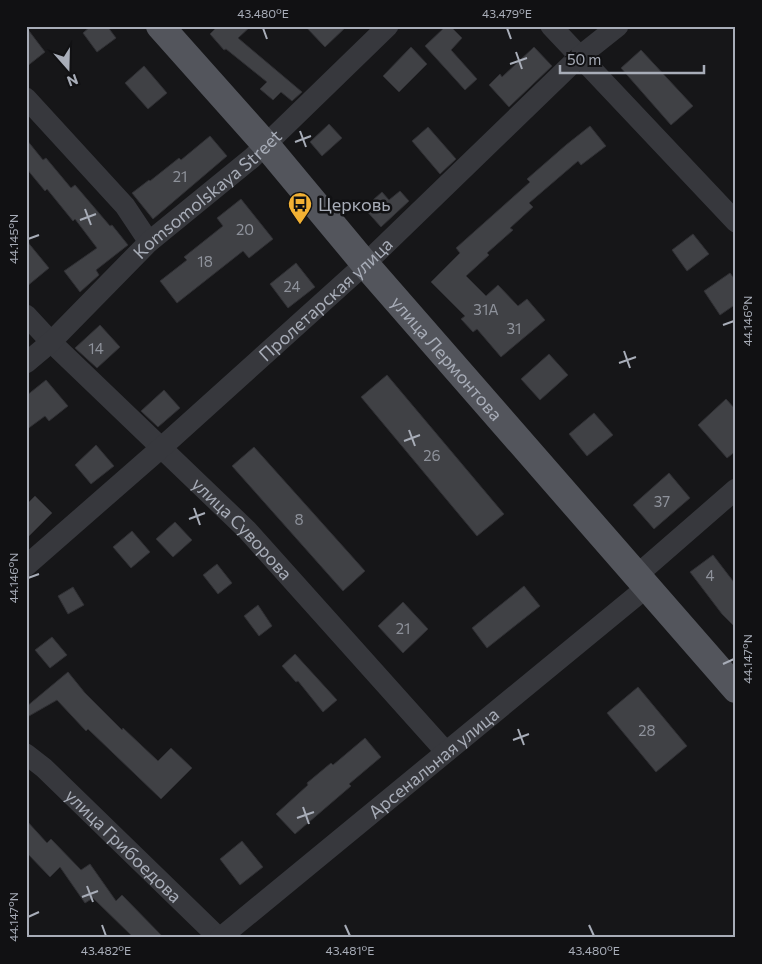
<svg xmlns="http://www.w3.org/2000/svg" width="762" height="964" font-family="Commissioner,sans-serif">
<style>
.building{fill:#404145;stroke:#303034}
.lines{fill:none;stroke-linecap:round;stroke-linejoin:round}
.street{stroke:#37383d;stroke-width:21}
.primary{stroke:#53555c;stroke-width:28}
.ticks{fill:none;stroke:#a8adb8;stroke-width:2}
.labels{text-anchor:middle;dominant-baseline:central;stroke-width:5;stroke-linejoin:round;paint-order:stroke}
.number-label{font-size:15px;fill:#8e929b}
.street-label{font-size:18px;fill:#a8adb8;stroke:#111113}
.poi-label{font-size:18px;fill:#a8adb8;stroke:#111113;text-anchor:start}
.neatline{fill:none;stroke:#a8adb8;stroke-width:2}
.ticks-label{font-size:12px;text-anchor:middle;fill:#a8adb8}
</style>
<rect width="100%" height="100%" fill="#161618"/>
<g class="building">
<path d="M91,26H107L116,38L97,52L83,33Z"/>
<path d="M218,26H251L238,38L302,92L292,101L281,92L273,100L260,89L267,82L226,49L224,50L210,34Z"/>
<path d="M305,26H347L325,47Z"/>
<path d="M446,26H450L462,38L451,50L477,79L465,90L425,46Z"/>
<path d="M26,27L45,52L26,67Z"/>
<path d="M411,47L427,64L399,92L383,76Z"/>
<path d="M534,47L552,66L509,107L489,85L500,74L502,77Z"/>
<path d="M641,50L693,106L671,125L621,68Z"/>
<path d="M144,66L167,93L148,109L125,83Z"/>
<path d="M329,124L342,138L322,156L310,142Z"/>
<path d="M590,126L606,146L581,165L578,161L529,203L533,207L510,228L513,230L487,253L489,255L466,276L486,296L498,285L518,306L527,299L545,320L501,357L477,329L473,332L461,319L465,316L431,282L460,253L456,248L530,182L527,179L566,145Z"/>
<path d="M428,127L456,159L440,174L412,141Z"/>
<path d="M210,136L227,156L153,219L132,193L149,180L150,181L179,158L181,160Z"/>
<path d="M26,139L43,160L46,158L71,188L75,185L110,226L112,225L128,245L96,270L99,275L80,292L64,271L97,248L75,219L73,221L47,189L45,191L26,168Z"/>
<path d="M400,191L409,201L381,227L364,208L382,192L389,200Z"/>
<path d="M241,199L273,239L249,258L243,251L177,303L160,281L187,260L184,257L223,226L217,218Z"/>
<path d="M693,234L709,254L687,271L672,250Z"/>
<path d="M26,240L49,268L26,287Z"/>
<path d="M296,263L315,287L288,308L270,284Z"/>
<path d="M730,273L736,281V304L720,315L704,291Z"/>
<path d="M100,325L120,347L97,368L75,348Z"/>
<path d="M549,354L568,375L540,400L521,379Z"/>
<path d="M387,375L504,514L477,536L361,397Z"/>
<path d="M46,380L68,406L49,421L45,416L26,430V396Z"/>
<path d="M164,390L180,408L158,427L141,411Z"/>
<path d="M726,399L736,410V451L727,458L698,425Z"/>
<path d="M594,413L613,435L587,456L569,434Z"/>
<path d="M96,445L114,466L91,484L75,465Z"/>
<path d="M254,447L365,571L343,591L232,466Z"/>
<path d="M669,473L690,498L654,529L633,505Z"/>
<path d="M35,496L52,513L26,539V505Z"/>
<path d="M175,522L192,540L173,557L156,539Z"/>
<path d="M132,531L150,552L131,568L113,547Z"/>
<path d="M713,555L736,585V628L722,614L690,572Z"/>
<path d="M217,564L232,583L218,594L203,575Z"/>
<path d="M524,586L540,606L487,648L472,628Z"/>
<path d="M73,587L84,605L68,614L58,596Z"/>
<path d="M403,602L428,629L403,653L378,626Z"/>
<path d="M258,605L272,626L259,636L244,616Z"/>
<path d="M52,637L67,655L50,668L35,650Z"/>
<path d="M295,654L337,700L323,712L298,681L296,682L282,666Z"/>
<path d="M68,672L85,693L122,730L123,728L158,761L171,748L192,768L161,799L88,729L86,731L57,700L29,716L26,711V707Z"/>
<path d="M638,687L687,746L656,772L607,713Z"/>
<path d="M365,738L381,757L349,784L351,786L295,834L276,814L308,785L307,783L331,763L333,765Z"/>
<path d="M26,820L47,843L51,839L81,870L90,864L116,901L122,895L164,938H134L93,898L85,903L60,867L50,877L26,852Z"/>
<path d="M242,841L263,867L240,885L220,859Z"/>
</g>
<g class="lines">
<g class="street">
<path d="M551,26L736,222"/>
<path d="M26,98L125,206L149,242"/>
<path id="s1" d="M26,315L51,342L247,530L446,752"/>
<path id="s2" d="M26,363L51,342L149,242L252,158L388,26"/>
<path id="s3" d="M26,566L161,448L365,264L579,57L618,26"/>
<path d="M636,576L736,489"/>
<path id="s4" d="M26,754L44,768L219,938"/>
<path id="s5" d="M220,938L647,587"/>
</g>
<path class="primary" id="s6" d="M160,26L266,145L365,264L736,689"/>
</g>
<path class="ticks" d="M263,28L267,39M507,28L511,39M516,52L522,69M510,64L527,58M300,131L306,147M295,142L311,136M85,209L91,225M80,220L96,214M28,239L39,235M723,325L734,321M624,351L630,368M619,363L636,357M409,430L415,446M404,441L420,435M194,508L200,525M189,519L205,513M28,578L39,574M723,664L734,659M518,729L524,745M513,740L529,734M303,807L309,824M297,818L314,812M87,886L93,902M82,897L98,891M28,917L39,912M102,925L106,936M345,925L350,936M589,925L594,936"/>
<defs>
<g id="bus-pin" transform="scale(1.25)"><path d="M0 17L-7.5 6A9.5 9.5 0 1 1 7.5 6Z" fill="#f2b134" stroke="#111113"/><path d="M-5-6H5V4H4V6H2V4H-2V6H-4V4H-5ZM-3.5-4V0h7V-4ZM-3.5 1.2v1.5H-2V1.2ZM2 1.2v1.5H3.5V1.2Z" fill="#111"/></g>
</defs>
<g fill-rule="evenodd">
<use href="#bus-pin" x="300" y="204"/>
</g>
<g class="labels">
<g class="number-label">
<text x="180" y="176">21</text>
<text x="245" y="229">20</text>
<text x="205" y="261">18</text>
<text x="292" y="286">24</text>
<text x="486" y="309">31А</text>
<text x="514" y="328">31</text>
<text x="96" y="348">14</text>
<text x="432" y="455">26</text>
<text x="662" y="501">37</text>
<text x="299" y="519">8</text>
<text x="710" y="575">4</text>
<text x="403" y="628">21</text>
<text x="647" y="730">28</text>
</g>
<g class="street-label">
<text stroke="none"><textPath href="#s2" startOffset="248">Komsomolskaya Street</textPath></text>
<text stroke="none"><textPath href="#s3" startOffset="401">Пролетарская улица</textPath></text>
<text stroke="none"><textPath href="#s6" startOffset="439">улица Лермонтова</textPath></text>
<text stroke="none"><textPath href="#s1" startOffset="304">улица Суворова</textPath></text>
<text stroke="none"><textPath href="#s5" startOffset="276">Арсенальная улица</textPath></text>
<text stroke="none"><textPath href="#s4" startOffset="134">улица Грибоедова</textPath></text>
</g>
<g class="poi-label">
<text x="318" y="204">Церковь</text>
</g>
</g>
<rect width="762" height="964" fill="none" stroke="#111113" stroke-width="55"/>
<g transform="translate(68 68) rotate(160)" stroke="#111113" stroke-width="4" paint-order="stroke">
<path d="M0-4L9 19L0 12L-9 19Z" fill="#a8adb8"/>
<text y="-8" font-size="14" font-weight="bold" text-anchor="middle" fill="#a8adb8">N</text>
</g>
<path d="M560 65v8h144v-8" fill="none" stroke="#a8adb8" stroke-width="2.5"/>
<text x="567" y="65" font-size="15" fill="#a8adb8" stroke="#111113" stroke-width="4" paint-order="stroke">50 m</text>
<rect x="28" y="28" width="706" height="908" class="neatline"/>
<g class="ticks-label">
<text x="263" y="18">43.480°E</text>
<text x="507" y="18">43.479°E</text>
<text transform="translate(14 239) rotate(-90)" y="4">44.145°N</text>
<text transform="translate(748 321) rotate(-90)" y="4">44.146°N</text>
<text transform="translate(14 578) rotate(-90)" y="4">44.146°N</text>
<text transform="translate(748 659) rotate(-90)" y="4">44.147°N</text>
<text transform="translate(14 917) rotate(-90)" y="4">44.147°N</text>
<text x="106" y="955">43.482°E</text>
<text x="350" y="955">43.481°E</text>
<text x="594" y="955">43.480°E</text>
</g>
</svg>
